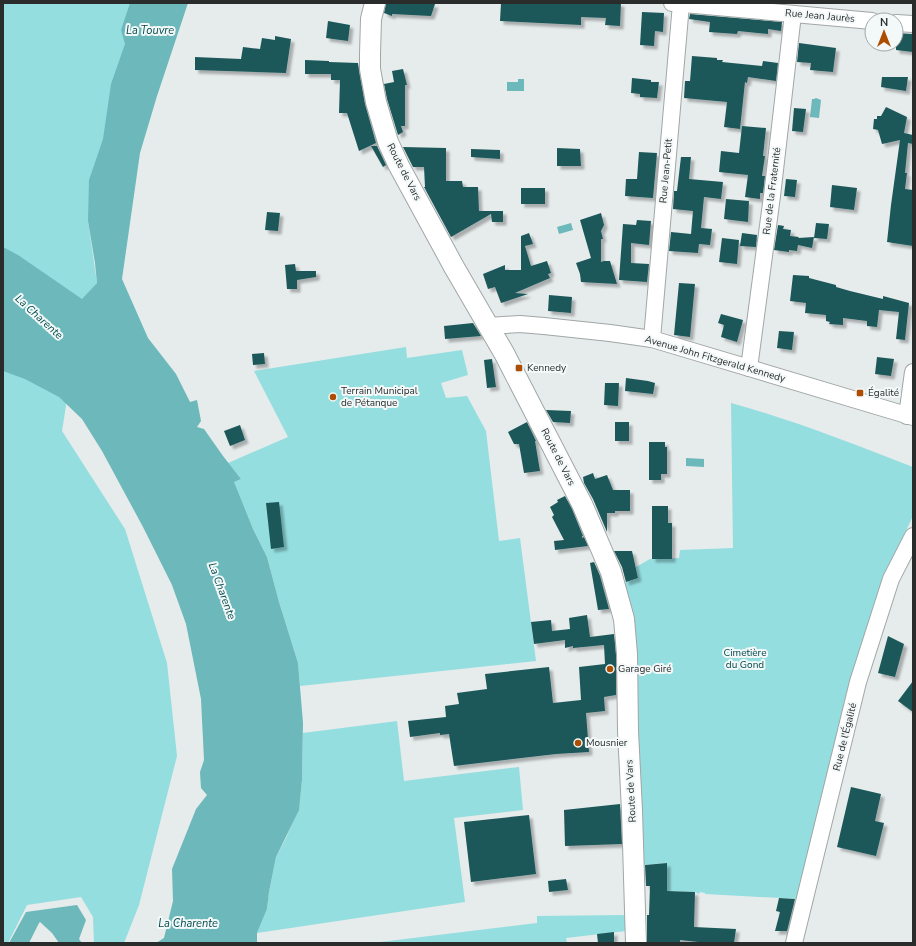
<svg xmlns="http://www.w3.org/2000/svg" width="916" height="946" font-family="'Nunito Sans',sans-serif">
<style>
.green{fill:#94dee0}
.water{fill:#6cb8bb}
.building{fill:#1c585a;filter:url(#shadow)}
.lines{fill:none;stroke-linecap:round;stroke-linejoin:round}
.minor-casing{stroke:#a1a6a6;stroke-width:18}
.major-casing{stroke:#a1a6a6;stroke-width:22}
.minor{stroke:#fff;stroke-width:16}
.major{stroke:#fff;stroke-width:20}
.poi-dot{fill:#ad4d01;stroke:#f3f8f8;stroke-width:1.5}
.labels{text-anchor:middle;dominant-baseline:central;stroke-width:4;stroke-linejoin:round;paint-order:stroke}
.street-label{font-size:10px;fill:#2a2c2c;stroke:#f3f8f8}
.poi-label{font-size:10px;fill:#2a2c2c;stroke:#f3f8f8;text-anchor:start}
.park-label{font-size:10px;fill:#00484b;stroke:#f3f8f8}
.water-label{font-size:11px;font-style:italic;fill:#00494c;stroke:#f3f8f8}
</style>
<defs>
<filter id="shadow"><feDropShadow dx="3.5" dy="3.5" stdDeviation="1" flood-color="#0004"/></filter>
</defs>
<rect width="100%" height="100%" fill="#e6ebeb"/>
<g class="green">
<path d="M3,3H153L88,221L97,283L83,299L62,431L125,529L167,663L177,756L139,905L124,943H94L93,917L81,897L27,905L8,943H3Z"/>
<path d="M406,347L407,358L462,350L468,375L441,383L446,398L467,396L486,431L499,541L520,538L536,661L300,686L298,663L279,602L267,557L253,529L233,482L241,479L228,463L288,437L254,371Z"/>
<path d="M731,403C793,420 853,444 913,467V516L893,558L799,899L705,894V893L700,892L699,894L695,892L666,891L667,863L643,865L623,583L638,578L636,567L650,559L679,558L680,550L733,548Z"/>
<path d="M397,721L404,781L519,767L523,810L454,818L465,902L257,933L267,909L269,892L276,857L286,838L299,808L302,780L303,733Z"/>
<path d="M625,915L626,931L566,938L567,943H372L537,923V916Z"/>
</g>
<g class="water">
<path d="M130,3H188L157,96L140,153L122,279L148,338L176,374L190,402L197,400L201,421L197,427L204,429L223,456L241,479L234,482L253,529L267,557L279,602L298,663L303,723L302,780L299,810L276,857L269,892L267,909L257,933V943H156L164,938L173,901L172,869L196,809L207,795L201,788L200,772L204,760L201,699L186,624L172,585L143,527L102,451L82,419L59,397L25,379L3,371V247L18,255L82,299L97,283L95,263L88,221L89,180L103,139L111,84L125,44L121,30Z"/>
<path d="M518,79H524V91H507V82H518Z"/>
<path d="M816,98L821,100L819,118L810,117L812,99H814Z"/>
<path d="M571,223L573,230L559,234L557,227Z"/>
<path d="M686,458L704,459V467L686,466Z"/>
<path d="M77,905L86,920L79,939L82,943H59L52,933L40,922L39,923L29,943H9L26,912Z"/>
</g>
<g class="building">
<path d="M386,3H419L435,4L431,16L392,14V16L384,13Z"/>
<path d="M501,3H621L620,26L605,25L606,18L581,17V25L500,21Z"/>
<path d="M642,12L664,13L663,32L655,31L654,46L640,45Z"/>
<path d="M690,14L782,22L781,31L768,29V34L738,31L737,34L709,32L710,22L689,19Z"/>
<path d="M328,21L350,25L348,41L326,38Z"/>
<path d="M896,33L913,34V52L896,50Z"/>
<path d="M275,36L291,39L286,73L195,70V57L241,59L243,47L260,49L262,38L275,40Z"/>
<path d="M799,43L836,48L833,72L810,70L811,63L797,62Z"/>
<path d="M692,56L717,58V60H723L722,62L762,66L763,61L778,63L776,81L748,77L747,83L745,82L740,129L724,127L727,102L684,98L685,81H690Z"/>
<path d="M305,60L329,61V62L358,63L359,71L365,104L376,143L359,151L347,113H339L340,80H331V74H305Z"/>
<path d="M403,69L407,85H405V126H401L403,132L398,135L387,99L384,84L394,82L392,71Z"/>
<path d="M882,77H908L906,91L881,87Z"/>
<path d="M632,78L651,80V82H659L657,98L640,97V94L631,93Z"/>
<path d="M886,107L907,117L904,133L913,135V144L908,143L905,173H907L905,189L913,190V246L887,242L891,205L900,140L882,144L878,130L873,129L874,119H877V116H881Z"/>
<path d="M794,108L806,109L803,132L792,131Z"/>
<path d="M742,126L766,128L763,156H765L762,176H765L763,193H760V199L745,197L748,175L719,172L721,151L739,153Z"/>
<path d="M371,146H377L386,165L383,167Z"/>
<path d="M403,147L446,148V181H462L463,187H478L479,211H503V222H492L491,214L451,237L424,187H425L424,167H413Z"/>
<path d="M557,148L580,149L581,166H557Z"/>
<path d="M471,149L500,150V159L471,157Z"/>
<path d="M639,152L657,153L653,198L625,196L626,179H637Z"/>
<path d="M681,157H691L689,179L723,182L721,199L704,197L701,228L712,229L710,245L699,244L698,253L669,251L671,232L691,234L693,211L673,209L674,191H677Z"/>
<path d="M786,179L797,180L795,197L784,196Z"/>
<path d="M832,185L857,188L854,210L830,207Z"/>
<rect x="521" y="188" width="24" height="16"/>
<path d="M726,199L749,201L748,222L724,219Z"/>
<path d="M267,212L280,213L278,231L265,230Z"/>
<path d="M601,213L604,225L601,231L603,239H601V262L604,261H610L617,284L581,282L580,274L576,263L591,258L580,220Z"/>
<path d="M637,220L651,221L649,245L631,243V263L649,264L647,282L619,280L623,224L636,225Z"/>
<path d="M816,223L829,224L827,239L814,238Z"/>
<path d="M778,225L784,226L783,229L791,230L790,236L799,237L798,238L814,237L812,248L798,245L797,251L789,250V252L774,250Z"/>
<path d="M529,233L533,244L525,246L531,266L547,261L551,273L548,274L550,278L515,293L528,294L501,303L495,287L488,289L483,274L505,265V270H521V236Z"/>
<path d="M742,233L757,235L756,247L740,246Z"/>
<path d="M722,238L739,240L737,264L719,262Z"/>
<path d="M295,264L296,271H316V277L297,280V289H287L285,265Z"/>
<path d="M793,275L809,276V278L836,285V287L850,291L883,299V296L909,303L905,340L896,339L899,312L879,310L877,327L867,326V321L843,318V325L829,324L830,322L826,321V315L805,313L806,303L790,301Z"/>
<path d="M679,283L695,284L690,337L674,335Z"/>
<path d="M549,295L572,297L571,313L548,311Z"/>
<path d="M721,314L743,320L737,342L721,337L724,325L718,323Z"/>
<path d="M473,323L481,336L445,339L444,326Z"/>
<path d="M779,331L794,332L792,350L777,348Z"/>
<path d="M264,353L265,364L253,365L252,354Z"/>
<path d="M877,357L894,359L891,376L875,374Z"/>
<path d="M492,359L496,387L487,388L484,360Z"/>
<path d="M626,378L648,381L655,383L653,394L625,391Z"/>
<path d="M605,383H619L618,406L604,405Z"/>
<path d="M546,410L571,411L570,423L553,422Z"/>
<path d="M527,422L536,441H535L540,471L524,473L519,444H514L508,432Z"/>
<rect x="615" y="422" width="14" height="19"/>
<path d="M240,425L245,440L230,446L224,431Z"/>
<path d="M649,442H665V447H667V474H661V480H649Z"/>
<path d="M593,473L595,479L607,475L613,490H630V511H615V513H607V532L593,499L584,483L583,477Z"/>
<path d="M565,496L572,509L583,536H582V538L584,537L588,546L555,550L554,541L564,540L552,517L554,515L550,507L558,502L557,500Z"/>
<path d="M279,502L284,547L271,549L266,503Z"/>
<path d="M652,506H668V523H672V559H652Z"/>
<path d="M614,551H632L638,578L626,582L622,567Z"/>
<path d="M594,562L600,576L609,609L598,610L590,563Z"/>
<path d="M587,615L590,637L614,634L616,655V695L604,697L605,711L586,713L589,752L556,754L454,766L449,734L440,735V733L410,737L408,721L446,717L445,706L459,704L457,693L487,689L485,674L549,667L553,703L581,700L579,667L605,664L604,645L573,648V646L565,648V640L534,644L531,622L551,620L552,631L570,629L569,618Z"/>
<path d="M888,636L904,644L895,677L878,673Z"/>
<path d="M913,681V712L898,701Z"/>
<path d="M851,787L881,794L875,821L884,823L876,856L837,847Z"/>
<path d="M620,804L622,844L565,846L564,810Z"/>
<path d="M529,815L536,874L471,882L464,822Z"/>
<path d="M667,863V891L695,892L694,927L736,929L734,943H707L680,940V943H647V915H649L650,886H646L645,865Z"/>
<path d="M566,879L568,890L549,892L548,881Z"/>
<path d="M779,898L795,899L787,931H775L780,912L776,911Z"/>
<path d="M614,932V943H598L597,934Z"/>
</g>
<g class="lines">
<g class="minor-casing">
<g id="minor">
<path d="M672,3L872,21"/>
<path d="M896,23L913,24"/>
<path d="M488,326L520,324L544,326L610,333L652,339L913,417"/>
<path d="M652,339L681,4"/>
<path d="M749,368L772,196L793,14"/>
<path d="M907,416L913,372"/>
<path d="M794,943L858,682L891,579L913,536"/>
</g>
</g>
<g class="major-casing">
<path id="major" d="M375,3L371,19L370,54V69L376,102L388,142L399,166L454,267L504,353L582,504L611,572L624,619L627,654L628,731L632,811L636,943"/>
</g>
<use href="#minor" class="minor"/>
<use href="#major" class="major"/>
</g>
<g class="poi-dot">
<rect x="515" y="364" width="8" height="8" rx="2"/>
<rect x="856" y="389" width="8" height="8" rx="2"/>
<circle cx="333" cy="397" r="4"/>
<circle cx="610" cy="669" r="4"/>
<circle cx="578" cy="743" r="4"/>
</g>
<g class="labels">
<g class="street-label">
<text transform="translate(820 16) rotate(5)">Rue Jean Jaurès</text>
<text transform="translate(666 171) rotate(-85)">Rue Jean-Petit</text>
<text transform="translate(404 172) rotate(63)">Route de Vars</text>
<text transform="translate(772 191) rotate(-83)">Rue de la Fraternité</text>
<text transform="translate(715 359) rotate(16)">Avenue John Fitzgerald Kennedy</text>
<text transform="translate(558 457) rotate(63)">Route de Vars</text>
<text transform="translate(845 737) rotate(-76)">Rue de l'Égalité</text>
<text transform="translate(631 791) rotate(-93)">Route de Vars</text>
</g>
<g class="poi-label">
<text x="527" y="368">Kennedy</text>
<text x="341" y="391">Terrain Municipal<tspan x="341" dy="12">de Pétanque</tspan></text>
<text x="868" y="393">Égalité</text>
<text x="618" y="669">Garage Giré</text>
<text x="586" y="743">Mousnier</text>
</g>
<g class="park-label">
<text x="745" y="653">Cimetière<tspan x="745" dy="12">du Gond</tspan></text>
</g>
<g class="water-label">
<text x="150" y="30">La Touvre</text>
<text transform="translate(39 317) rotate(42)">La Charente</text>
<text transform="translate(222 591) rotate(70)">La Charente</text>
<text x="188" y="923">La Charente</text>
</g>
</g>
<rect width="916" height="946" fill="none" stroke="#2a2c2c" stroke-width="8"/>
<g transform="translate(884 32)"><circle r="19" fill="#f3f8f8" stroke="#a3a6a6"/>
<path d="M0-3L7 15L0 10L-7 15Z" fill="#ad4d01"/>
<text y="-6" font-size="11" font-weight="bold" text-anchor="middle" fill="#2a2c2c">N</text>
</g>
</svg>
